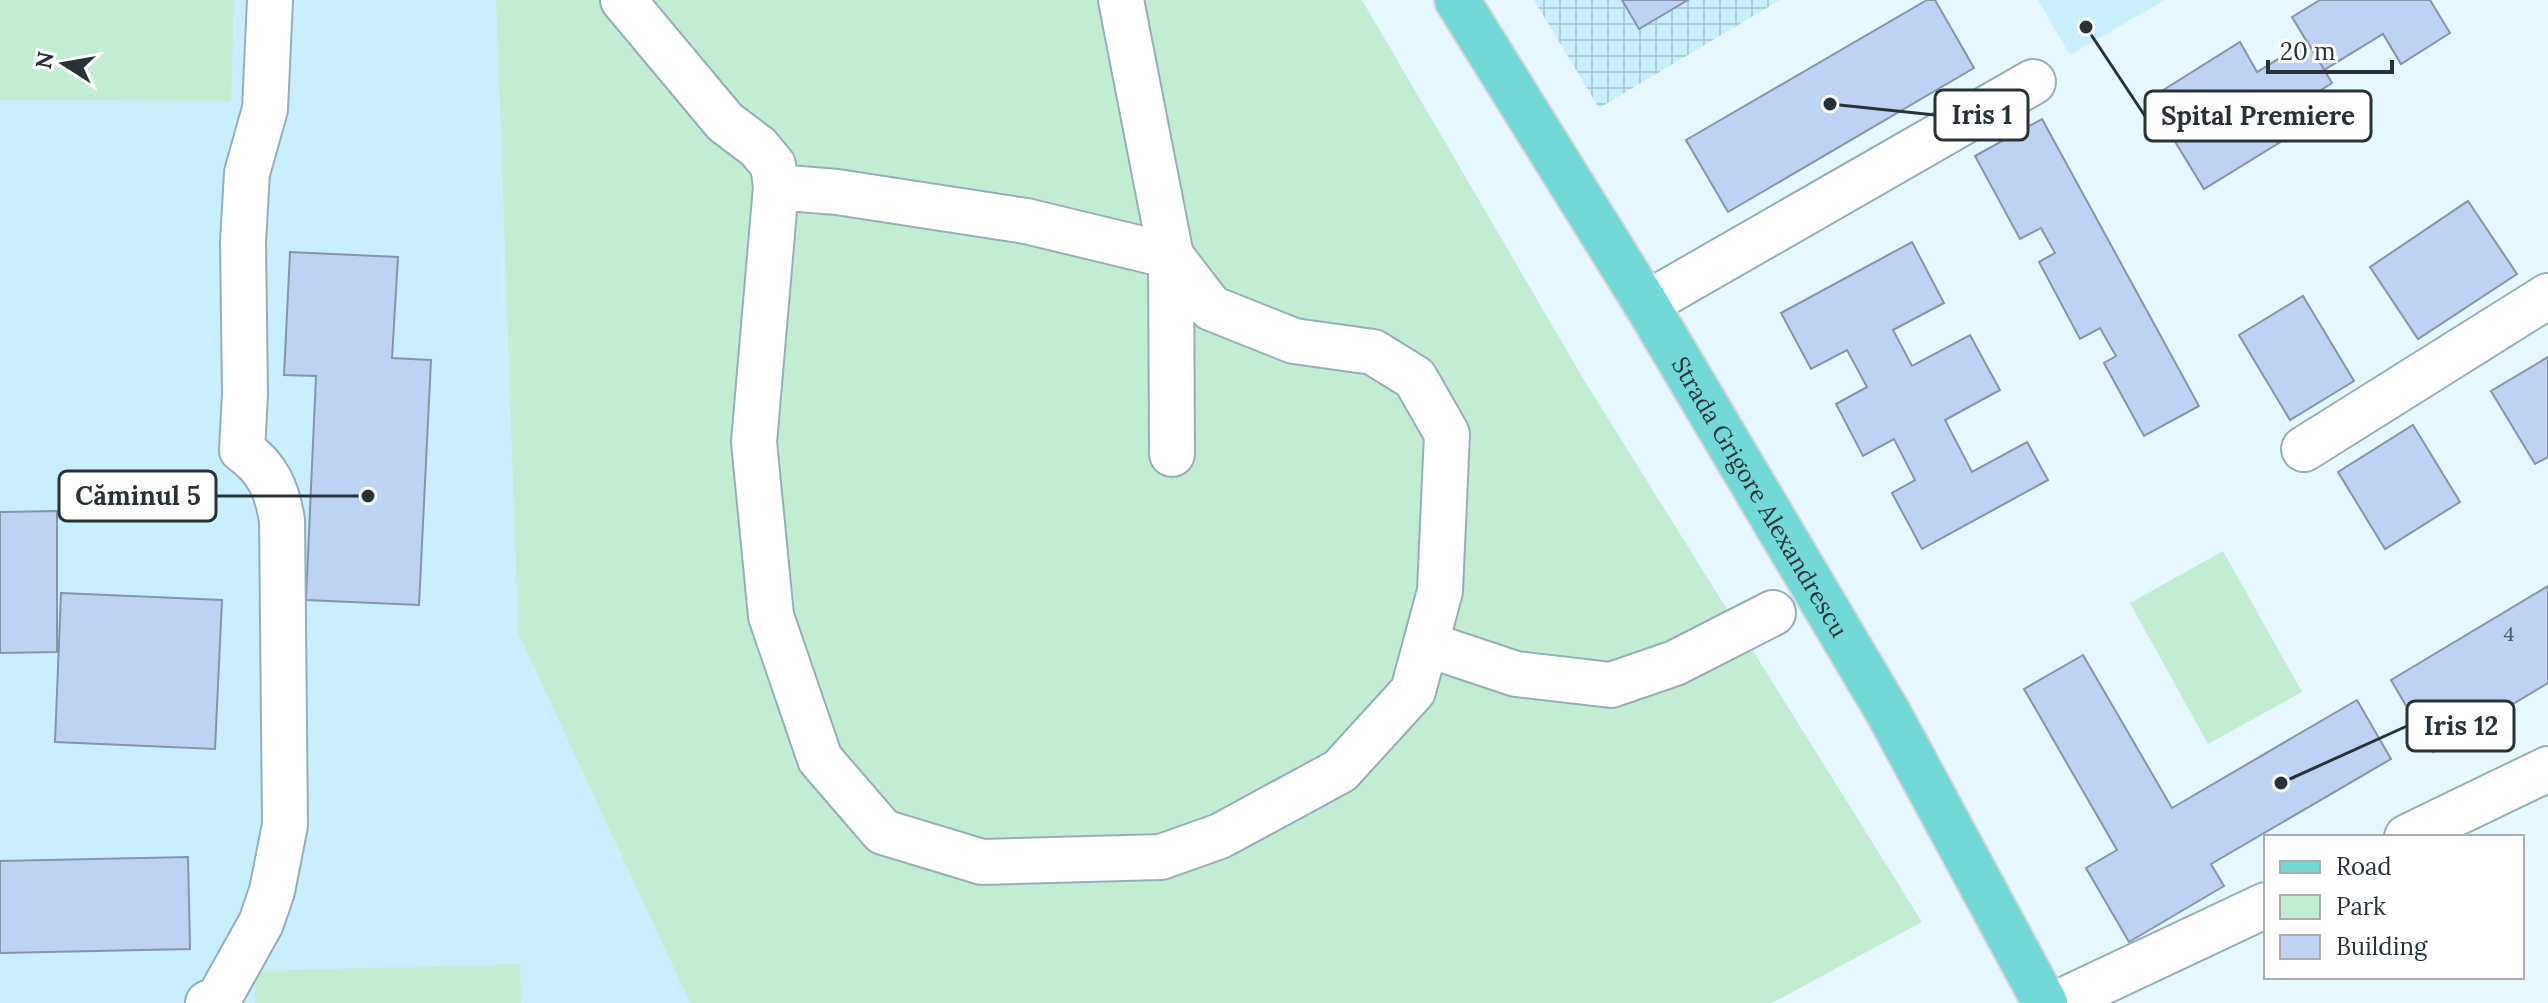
<svg xmlns="http://www.w3.org/2000/svg" width="2548" height="1003" font-family="Lora,serif">
<style>
.built{fill:#c9eefe}
.industrial{fill:url(#industrial-grid)}
.park{fill:#c2edd3}
.building{fill:#bed2f4;stroke:#8794a9;stroke-width:2}
.lines{fill:none;stroke-linecap:round;stroke-linejoin:round}
.minor-casing{stroke:#94afbb;stroke-width:48}
.major-casing{stroke:#d4d6d7;stroke-width:48}
.minor{stroke:#fff;stroke-width:44}
.major{stroke:#73d9d7;stroke-width:44}
.labels{text-anchor:middle;dominant-baseline:central;stroke-width:6;stroke-linejoin:round;paint-order:stroke}
.number-label{font-size:20px;fill:#4e5b67}
.street-label{font-size:24px;fill:#283338;stroke:#fff}
.leader{fill:none;stroke:#283338;stroke-width:3}
.callout-dot{fill:#283338;stroke:#fff;stroke-width:3}
.callout{fill:#fff;stroke:#283338;stroke-width:3}
.callout-label{font-size:26px;text-anchor:middle;font-weight:bold;fill:#283338}
</style>
<defs>
<pattern id="industrial-grid" width="8" height="8" patternUnits="userSpaceOnUse" patternTransform="scale(2)"><rect width="8" height="8" fill="#c9eefe"/><path d="M0 4h8M4 0v8" fill="none" stroke="#adcdda"/></pattern>
</defs>
<rect width="100%" height="100%" fill="#e6f7ff"/>
<g class="built">
<path d="M0,0H496L518,633L690,1003H0Z"/>
<path d="M2038,0H2165L2070,55Z"/>
</g>
<path class="industrial" d="M1534,0H1780L1599,108Z"/>
<g class="park">
<path d="M0,0H234L231,101L0,100Z"/>
<path d="M496,0H1362L1584,380L1922,922L1772,1003H690L518,633Z"/>
<path d="M2223,551L2302,692L2208,744L2130,603Z"/>
<path d="M520,964L521,1003H255L254,971Z"/>
</g>
<g class="building">
<path d="M1622,0H1688L1639,29Z"/>
<path d="M1927,0H1935L1974,68L1728,212L1686,140Z"/>
<path d="M2320,0H2430L2450,33L2401,64L2383,34L2324,70L2292,17Z"/>
<path d="M2307,41L2332,83L2284,114L2295,133L2204,189L2149,99L2240,42L2257,72Z"/>
<path d="M2042,119L2199,406L2144,436L2104,363L2116,356L2100,328L2080,339L2039,262L2055,253L2041,228L2020,239L1975,156Z"/>
<path d="M2468,201L2517,274L2418,339L2370,267Z"/>
<path d="M1912,242L1944,303L1893,330L1912,366L1970,335L2000,390L1945,420L1972,472L2027,442L2048,480L1922,549L1892,493L1915,480L1894,439L1863,456L1836,404L1867,387L1847,350L1811,369L1781,313Z"/>
<path d="M290,252L398,257L392,358L431,360L419,605L306,600L316,376L284,375Z"/>
<path d="M2303,296L2354,381L2290,420L2239,335Z"/>
<path d="M2548,357V457L2535,464L2491,391Z"/>
<path d="M2413,425L2460,502L2385,549L2338,472Z"/>
<path d="M57,511V652L0,653V512Z"/>
<path d="M2548,586V683L2433,752L2391,680Z"/>
<path d="M61,593L222,600L215,749L55,742Z"/>
<path d="M2083,655L2172,808L2357,700L2391,759L2211,864L2224,886L2129,942L2086,868L2117,850L2024,689Z"/>
<path d="M188,857L190,949L0,953V861Z"/>
</g>
<g class="lines">
<g class="minor-casing">
<g id="minor">
<path d="M623,0L725,122L758,147L773,165L776,187L754,442L771,616L820,759L883,832L982,862L1161,857L1220,836L1340,771L1413,691L1440,591L1447,434L1415,378L1373,352L1294,341L1211,308L1171,256L1026,221L837,192L776,187"/>
<path d="M1121,0L1171,256L1172,454"/>
<path d="M1646,304L2033,82"/>
<path d="M2304,449L2548,296"/>
<path d="M1426,644L1516,674L1611,685L1675,663L1773,613"/>
<path d="M2407,837L2548,769"/>
<path d="M208,1003L218,1000L261,923L272,891L285,825L282,520C277,490 268,468 242,450L245,394L243,242L247,173L265,109L270,0"/>
<path d="M2058,1003L2266,905"/>
</g>
</g>
<g class="major-casing">
<g id="major">
<path id="s1" d="M1457,0L1646,304L1889,714L2045,1003"/>
</g>
</g>
<use href="#minor" class="minor"/>
<use href="#major" class="major"/>
</g>
<g class="labels">
<g class="number-label">
<text x="2509" y="633">4</text>
</g>
<g class="street-label">
<text stroke="none"><textPath href="#s1" startOffset="582">Strada Grigore Alexandrescu</textPath></text>
</g>
</g>
<path class="leader" d="M1830 104L1935 115M2086 27L2145 116M368 496L216 496M2281 783L2407 726"/>
<g class="callout-dot">
<circle cx="1830" cy="104" r="8"/>
<circle cx="2086" cy="27" r="8"/>
<circle cx="368" cy="496" r="8"/>
<circle cx="2281" cy="783" r="8"/>
</g>
<g class="callout">
<rect x="1935" y="90" width="93" height="50" rx="8"/>
<rect x="2145" y="91" width="226" height="50" rx="8"/>
<rect x="59" y="471" width="157" height="50" rx="8"/>
<rect x="2407" y="701" width="107" height="50" rx="8"/>
</g>
<g class="callout-label">
<text x="1982" y="124">Iris 1</text>
<text x="2258" y="125">Spital Premiere</text>
<text x="138" y="505">Căminul 5</text>
<text x="2461" y="735">Iris 12</text>
</g>
<rect x="2264" y="835" width="260" height="144" fill="#ffffff" stroke="#a9adaf" stroke-width="2"/>
<rect x="2280" y="861" width="40" height="12" fill="#73d9d7" stroke="#a9adaf" stroke-width="2"/>
<text x="2336" y="875" font-size="24" fill="#283338">Road</text>
<rect x="2280" y="895" width="40" height="24" fill="#c2edd3" stroke="#a9adaf" stroke-width="2"/>
<text x="2336" y="915" font-size="24" fill="#283338">Park</text>
<rect x="2280" y="935" width="40" height="24" fill="#bed2f4" stroke="#a9adaf" stroke-width="2"/>
<text x="2336" y="955" font-size="24" fill="#283338">Building</text>
<g transform="translate(64 64) rotate(281)" stroke="#ffffff" stroke-width="6" paint-order="stroke">
<path d="M0-6L14 30L0 20L-14 30Z" fill="#283338"/>
<text y="-12" font-size="22" font-weight="bold" text-anchor="middle" fill="#283338">N</text>
</g>
<path d="M2268 60v12h124v-12" fill="none" stroke="#283338" stroke-width="4"/>
<text x="2280" y="60" font-size="24" fill="#283338" stroke="#ffffff" stroke-width="6" paint-order="stroke">20 m</text>
</svg>
